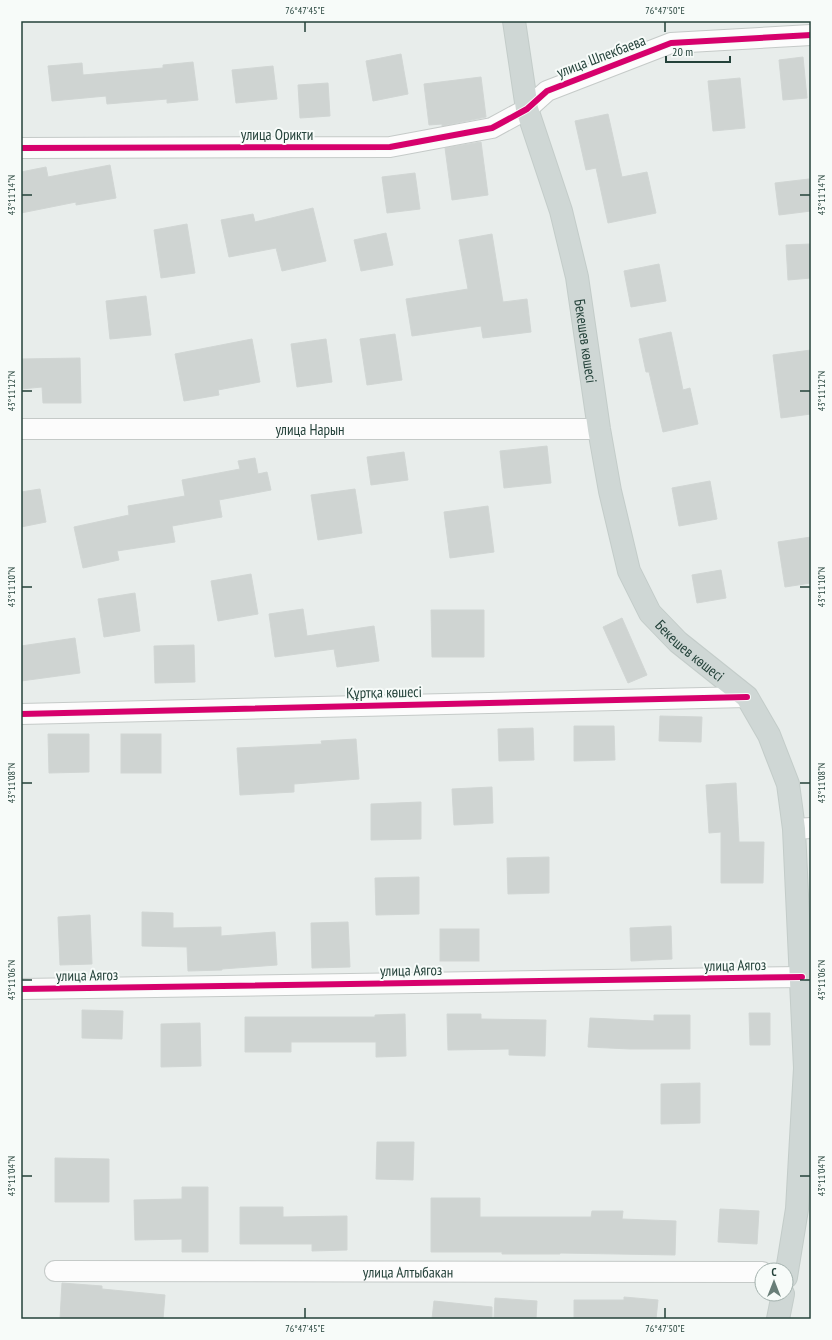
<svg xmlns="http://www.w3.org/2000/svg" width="832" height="1340" font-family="'PT Sans Narrow',sans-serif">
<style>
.building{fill:#cfd4d2;stroke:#d1d6d4}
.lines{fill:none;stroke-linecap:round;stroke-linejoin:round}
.minor-casing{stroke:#c5cac8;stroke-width:22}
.major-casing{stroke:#c3ccc9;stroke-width:24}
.minor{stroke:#fcfcfc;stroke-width:20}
.major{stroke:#cfd7d5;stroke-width:22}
.cycleway-casing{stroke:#f7fbf9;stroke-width:8}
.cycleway{stroke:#d6006c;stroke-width:6}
.ticks{fill:none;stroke:#24423a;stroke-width:1.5}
.labels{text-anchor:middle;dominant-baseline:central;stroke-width:4;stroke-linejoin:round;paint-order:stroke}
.street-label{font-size:15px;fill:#24423a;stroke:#f7fbf9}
.neatline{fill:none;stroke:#24423a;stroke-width:1.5}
.ticks-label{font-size:10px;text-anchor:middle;fill:#24423a}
</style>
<rect width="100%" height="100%" fill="#e8edeb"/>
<g class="building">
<path d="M401,54L408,94L373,101L366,61Z"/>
<path d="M803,57L807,98L783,100L779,60Z"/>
<path d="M193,62L198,100L167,103V99L107,104L106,96L52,101L48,66L82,63L83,75L163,68V65Z"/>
<path d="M273,66L277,99L236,103L232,70Z"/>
<path d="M481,77L486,117L442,126V124L429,125L424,84Z"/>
<path d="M740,78L745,128L713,131L708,81Z"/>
<path d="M328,83L330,116L300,118L298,85Z"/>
<path d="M608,114L622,177L647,172L656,213L608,223L596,168L586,170L575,121Z"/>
<path d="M481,142L488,195L452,200L445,148Z"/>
<path d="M110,165L116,198L76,205V202L21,213V172L46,167L48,177Z"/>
<path d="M415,173L420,209L387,213L382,177Z"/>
<path d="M809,179L811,194V211L779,215L775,183Z"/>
<path d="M313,208L326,261L282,271L276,248L229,257L221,220L253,214L255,222Z"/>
<path d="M187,224L195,273L161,278L154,230Z"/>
<path d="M386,233L393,265L361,271L354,240Z"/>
<path d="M492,234L503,302L527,299L531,332L483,338L481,326L412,336L406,299L468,289L459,240Z"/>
<path d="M811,244V278L788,280L786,245Z"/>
<path d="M659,264L666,301L631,307L624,271Z"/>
<path d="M146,296L151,335L110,339L106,301Z"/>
<path d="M671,332L683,390L690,388L698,424L663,432L649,372H646L639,339Z"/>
<path d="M395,334L402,380L367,385L360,339Z"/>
<path d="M252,339L260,382L218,390L219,395L184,401L175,354Z"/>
<path d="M326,339L332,382L297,387L291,344Z"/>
<path d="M811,350V414L781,418L773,355Z"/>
<path d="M80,358L81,403H43L42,387L21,389V359Z"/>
<path d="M547,446L551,483L504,488L500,451Z"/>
<path d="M404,452L408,480L371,485L367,457Z"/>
<path d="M255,458L258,474L267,472L271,490L219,500L222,517L172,526L175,542L117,551L119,560L83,568L74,527L129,515L128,506L185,496L182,480L240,469L238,461Z"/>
<path d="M710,481L717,519L679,526L672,488Z"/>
<path d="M40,489L46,522L21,527V492Z"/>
<path d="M355,489L362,533L318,540L311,495Z"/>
<path d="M488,506L494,552L450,558L444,512Z"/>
<path d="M811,537V583L785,587L778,542Z"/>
<path d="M721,570L726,598L697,603L692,575Z"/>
<path d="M251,574L258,614L218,621L211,581Z"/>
<path d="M135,593L140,631L104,637L98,599Z"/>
<path d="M303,609L307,636L374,626L379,661L337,667L334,649L275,657L269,614Z"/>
<path d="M431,610H484V657H432Z"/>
<path d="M622,618L647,675L628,683L603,627Z"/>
<path d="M75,638L80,673L21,681V646Z"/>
<path d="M194,645L195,682L155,683L154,646Z"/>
<path d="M660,716L702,717L701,742L659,741Z"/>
<path d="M574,726H614L615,760L574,761Z"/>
<path d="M533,728L534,760L499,761L498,729Z"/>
<path d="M48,734H89V772L49,773Z"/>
<rect x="121" y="734" width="40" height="39"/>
<path d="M356,739L359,779L294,784V792L240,795L237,748L322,744L321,741Z"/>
<path d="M736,783L739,842H764L763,883H721V832L709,833L706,785Z"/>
<path d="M492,787L493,823L454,825L452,789Z"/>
<path d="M421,802V839L371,840V804Z"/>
<path d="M549,857V893L508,894L507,858Z"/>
<path d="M419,877V914L376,915L375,878Z"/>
<path d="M142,912L173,913V928L221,927V936L275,932L277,965L222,969V970L188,971L187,947L142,946Z"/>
<path d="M90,915L92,964L60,965L58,917Z"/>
<path d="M348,922L350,967L312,968L311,923Z"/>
<path d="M671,926L672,959L631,961L630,928Z"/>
<rect x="440" y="929" width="39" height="32"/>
<path d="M82,1010L123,1011L122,1039L82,1038Z"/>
<path d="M749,1013H770V1045H750Z"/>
<path d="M405,1014L406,1056L376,1057V1042H291V1052H245V1017H375V1015Z"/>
<path d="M447,1014H481V1019L546,1020L545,1056L509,1055V1049L448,1050Z"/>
<path d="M654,1015H690V1049H630L588,1047L590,1018L654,1021Z"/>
<path d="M200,1023L201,1066L161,1067V1024Z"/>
<path d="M700,1083V1123L661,1124V1084Z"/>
<path d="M377,1142H414L413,1180L376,1179Z"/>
<path d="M55,1158L109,1159V1202H55Z"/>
<path d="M182,1187H208V1252H182V1239L135,1240L134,1200L182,1199Z"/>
<path d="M431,1198H480V1217H591L592,1211H623L622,1219L676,1221L675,1255L560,1253V1254H502V1252H431Z"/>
<path d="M240,1207H283V1217L347,1216V1250L312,1251V1244H240Z"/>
<path d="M720,1209L759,1211L757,1244L718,1242Z"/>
<path d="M62,1283L102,1286V1289L165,1295L163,1319H60Z"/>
<path d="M624,1297L658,1300L656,1319H574V1300H624Z"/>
<path d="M495,1298L537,1301L536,1319H494Z"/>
<path d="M434,1301L492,1307V1319H432Z"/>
</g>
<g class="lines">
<g class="minor-casing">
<g id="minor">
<path d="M21,148L390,147L492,128L527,109L547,91L671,43L811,35"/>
<path id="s1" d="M21,429H599"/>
<path d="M21,714L747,697"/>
<path d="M794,829L811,828"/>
<path d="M21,989L802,977"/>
<path id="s2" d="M55,1271L762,1272"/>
</g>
</g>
<g class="major-casing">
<g id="major">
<path id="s3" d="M514,21L527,109L561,211L577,277L599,429L610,491L629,571L650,613L678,642L747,697L769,735L788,784L794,829L805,1068L797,1209L786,1277"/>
<path d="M778,1319L783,1294"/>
</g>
</g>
<use href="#minor" class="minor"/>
<use href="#major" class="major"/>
<g class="cycleway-casing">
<g id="cycleway">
<path d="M21,148L390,147L492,128L527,109L547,91L671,43L811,35"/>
<path d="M21,714L747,697"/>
<path d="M21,989L802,977"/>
</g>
</g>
<use href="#cycleway" class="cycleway"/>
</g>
<path class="ticks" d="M305,22V32M665,22V32M22,195H32M800,195H810M22,391H32M800,391H810M22,587H32M800,587H810M22,783H32M800,783H810M22,980H32M800,980H810M22,1176H32M800,1176H810M305,1308V1318M665,1308V1318"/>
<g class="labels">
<g class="street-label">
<text transform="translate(601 56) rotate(-21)">улица Шпекбаева</text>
<text x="277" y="134">улица Орикти</text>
<text stroke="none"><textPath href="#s3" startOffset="329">Бекешев көшесі</textPath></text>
<text stroke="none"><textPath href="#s1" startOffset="289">улица Нарын</textPath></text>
<text stroke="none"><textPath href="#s3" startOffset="665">Бекешев көшесі</textPath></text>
<text transform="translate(384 692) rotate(-1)">Құртқа көшесі</text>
<text transform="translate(735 965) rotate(-1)">улица Аягоз</text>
<text transform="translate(411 970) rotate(-1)">улица Аягоз</text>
<text transform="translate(87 975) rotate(-1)">улица Аягоз</text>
<text stroke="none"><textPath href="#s2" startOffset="353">улица Алтыбакан</textPath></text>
</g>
</g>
<rect width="832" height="1340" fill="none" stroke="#f7fbf9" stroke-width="44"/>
<g transform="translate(774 1282)"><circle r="19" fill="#f7fbf9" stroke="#a3b1ad"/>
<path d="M0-3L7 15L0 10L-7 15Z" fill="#697e78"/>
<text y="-6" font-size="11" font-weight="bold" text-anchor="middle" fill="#24423a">С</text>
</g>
<path d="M666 56v6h64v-6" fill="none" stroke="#24423a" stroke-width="2"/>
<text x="672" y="56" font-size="12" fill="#24423a" stroke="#f7fbf9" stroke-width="3" paint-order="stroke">20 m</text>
<rect x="22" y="22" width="788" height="1296" class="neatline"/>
<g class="ticks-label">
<text x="305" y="14">76°47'45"E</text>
<text x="665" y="14">76°47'50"E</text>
<text transform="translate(11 195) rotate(-90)" y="4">43°11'14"N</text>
<text transform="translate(821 195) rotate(-90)" y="4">43°11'14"N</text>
<text transform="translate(11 391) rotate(-90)" y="4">43°11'12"N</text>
<text transform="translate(821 391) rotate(-90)" y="4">43°11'12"N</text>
<text transform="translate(11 587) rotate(-90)" y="4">43°11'10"N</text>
<text transform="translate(821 587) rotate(-90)" y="4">43°11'10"N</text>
<text transform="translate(11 783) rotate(-90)" y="4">43°11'08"N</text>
<text transform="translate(821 783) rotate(-90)" y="4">43°11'08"N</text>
<text transform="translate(11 980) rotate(-90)" y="4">43°11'06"N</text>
<text transform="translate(821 980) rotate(-90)" y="4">43°11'06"N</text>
<text transform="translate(11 1176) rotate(-90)" y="4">43°11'04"N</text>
<text transform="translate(821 1176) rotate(-90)" y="4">43°11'04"N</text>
<text x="305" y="1332">76°47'45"E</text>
<text x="665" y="1332">76°47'50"E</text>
</g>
</svg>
